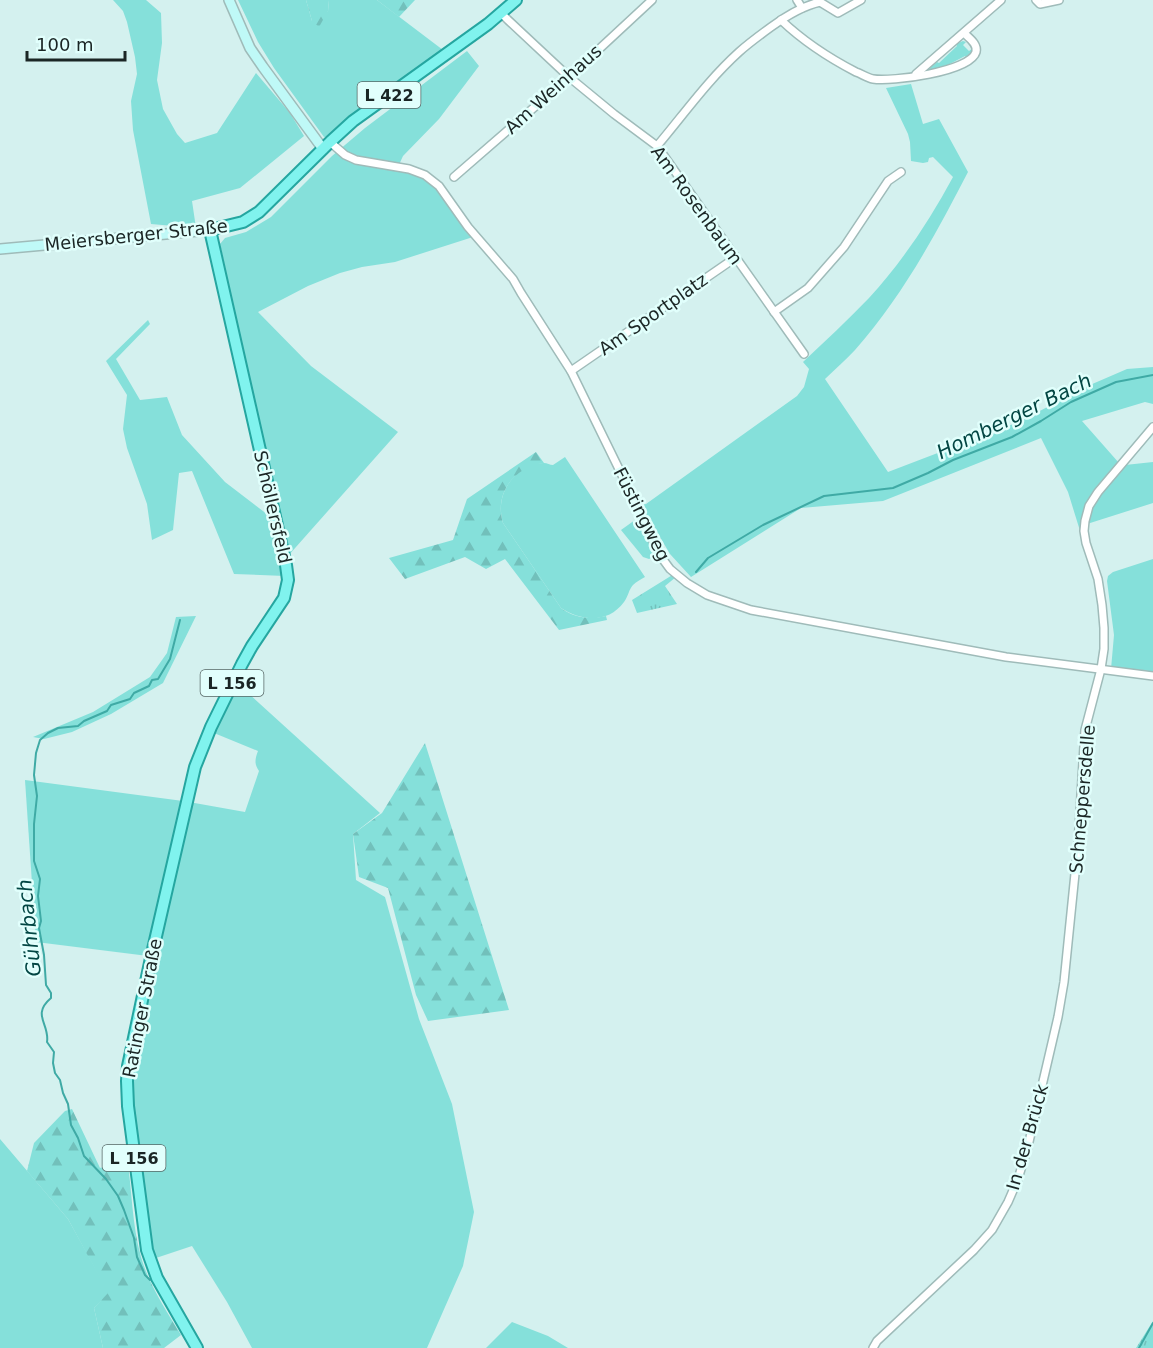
<svg xmlns="http://www.w3.org/2000/svg" width="1153" height="1348" font-family="'DejaVu Sans',sans-serif">
<style>
.green{fill:#85e0da}
.forest{fill:url(#forest-firs)}
.park{fill:url(#park-tufts)}
.lines{fill:none;stroke-linecap:round;stroke-linejoin:round}
.stream{stroke:#3faaa5;stroke-width:2}
.minor-casing{stroke:#9fbbb9;stroke-width:10}
.secondary-casing{stroke:#9fbbb9;stroke-width:12}
.primary-casing{stroke:#25a6a0;stroke-width:14}
.minor{stroke:#fff;stroke-width:7}
.secondary{stroke:#bff9f7;stroke-width:9}
.primary{stroke:#80f3ee;stroke-width:10}
.labels{text-anchor:middle;dominant-baseline:central;stroke-width:5;stroke-linejoin:round;paint-order:stroke}
.shield{fill:#e1fffc;stroke:#566766;stroke-width:1.5}
.shield-label{font-size:16px;font-weight:bold;fill:#1b2625}
.street-label{font-size:18px;fill:#1b2625;stroke:#e1fffc}
.water-label{font-size:20px;font-style:italic;fill:#024643;stroke:#e1fffc}
</style>
<defs>
<pattern id="forest-firs" width="22" height="20" patternUnits="userSpaceOnUse" patternTransform="scale(1.5)"><rect width="22" height="20" fill="#85e0da"/><path d="M5 1l3.5 6h-7zM16 11l3.5 6h-7z" fill="#72c0bb"/></pattern>
<pattern id="park-tufts" width="24" height="20" patternUnits="userSpaceOnUse" patternTransform="scale(1.5)"><rect width="24" height="20" fill="#85e0da"/><path d="M3 7l-1-3M5 7V3M7 7l1-3M15 17l-1-3M17 17v-4M19 17l1-3" fill="none" stroke="#72c0bb"/></pattern>
</defs>
<rect width="100%" height="100%" fill="#d4f1ef"/>
<g class="green">
<path d="M113,0H146L161,13L162,43L157,80L163,109L177,134L185,143L217,133L256,73L290,113L304,136L240,188L192,201L196,228L151,224L133,130L131,101L137,74L135,57L127,22L123,11Z"/>
<path d="M238,0H306L312,21L328,11L329,0H377L443,50L329,136L324,137L274,68L258,42Z"/>
<path d="M963,41L966,42L963,45L969,51L973,48L974,50L966,57L965,56L942,68L924,73L937,62L939,63L957,46L956,44Z"/>
<path d="M467,51L479,66L439,119L403,156L397,169L418,175L435,188L473,237L395,262L362,267L340,273L308,286L258,312L311,366L398,432L288,556L220,244L225,238L246,232L271,217L332,156L365,128Z"/>
<path d="M911,84L923,124L939,119L968,172C936,234 902,297 855,350C846,360 835,369 825,379L888,472L1021,421L1083,388L1127,369L1153,367V404L1145,402L1082,421L1119,463L1082,521L1081,534L1068,492L1041,438L883,501L801,508L691,577L670,554L641,505L646,504L797,396L804,387L809,369L803,362C825,341 848,320 869,298C902,262 930,220 953,177L933,157L929,158L928,162L923,163L911,161L910,142L908,134L886,88Z"/>
<path d="M148,320L150,324L116,359L140,400L167,397L182,435L225,482L272,518L285,576L234,574L192,471L179,473L173,530L152,540L147,504L127,448L123,429L127,395L106,361Z"/>
<path d="M565,457L645,577C641,579 636,582 633,585C629,589 628,597 624,602C608,624 581,621 561,608L503,523C496,499 507,477 529,466C533,464 539,463 544,463C547,463 550,465 553,465Z"/>
<path d="M1153,462V503L1087,524C1092,501 1109,483 1125,465Z"/>
<path d="M635,520L654,551L656,556L649,559L643,557L621,530Z"/>
<path d="M1153,559V674L1111,669L1114,635L1107,581L1108,576L1113,572Z"/>
<path d="M196,616L163,683L111,714L72,732L44,739L33,737L93,712L150,677L167,653L176,617Z"/>
<path d="M236,682L380,813L353,834L356,880L385,897L419,1019L452,1104L474,1212L463,1266L427,1348H252L227,1302L192,1246L153,1259L130,1106L131,1065L189,802L245,812L259,771C254,764 255,759 258,751L214,733Z"/>
<path d="M25,780L183,801L148,956L36,942Z"/>
<path d="M0,1139L68,1219L109,1293L94,1308L103,1348H0Z"/>
<path d="M512,1322L548,1336L568,1348H486Z"/>
</g>
<g class="forest">
<path d="M306,0H329L328,11L319,27L312,21Z"/>
<path d="M377,0H415L399,17Z"/>
<path d="M536,452L544,463C514,467 494,493 503,523L561,608C575,618 589,620 606,616L607,620L559,630L505,559L486,569L465,557L405,579L389,558L453,540L467,499Z"/>
<path d="M425,743L509,1010L428,1021L416,995L388,888L359,877L353,834L382,813Z"/>
<path d="M72,1109L100,1168L127,1157C132,1190 132,1225 141,1257C149,1285 166,1310 181,1335L164,1348H103L94,1308L108,1293L68,1219L27,1171L34,1143L65,1111Z"/>
</g>
<g class="park">
<path d="M674,574L676,577L665,586L677,604L637,613L632,600Z"/>
<path d="M1153,1320V1348H1136L1153,1321Z"/>
</g>
<g class="lines">
<g class="stream">
<path d="M696,572L708,558L763,525L824,496L893,488L928,473L953,460L1012,437L1041,421L1071,402L1116,382L1153,375"/>
<path d="M150,1280L145,1275L137,1257L134,1238L124,1210L118,1196L106,1179L84,1156L78,1138L71,1125L68,1104L63,1093L60,1080L55,1073L53,1063L54,1052L47,1042C50,1024 31,1015 51,998V993L46,985L44,955L39,928L41,921L38,896L40,879L34,861V824L37,796L34,775L36,753L40,740L48,733L58,728L78,726L84,721L107,711L111,705L130,699L134,693L149,686L152,680L158,679L170,659L180,620"/>
<path d="M1139,1348L1153,1323"/>
</g>
<g class="minor-casing">
<g id="minor">
<path d="M797,0L802,8"/>
<path d="M1036,0L1040,4L1059,0"/>
<path d="M820,2L838,13L861,0"/>
<path d="M501,13L508,20L569,77L614,114L657,146L804,354"/>
<path d="M781,20C803,41 829,58 856,72C862,74 867,78 873,79C891,82 970,72 976,52C978,44 969,38 964,33"/>
<path d="M916,74L1001,0"/>
<path d="M330,142L345,155L356,160L409,169L425,175L439,186L468,227L513,279L521,293L571,371L640,512L659,554L670,569L687,583L707,595L751,610L1006,657L1153,676"/>
<path d="M657,146C684,114 708,80 739,52C749,43 760,35 771,27C786,16 802,6 820,2"/>
<path d="M454,177L569,77L652,0"/>
<path d="M774,312L808,288L844,247L888,181L901,172"/>
<path d="M571,371L735,258"/>
<path d="M873,1348L877,1341L974,1250L992,1230L1008,1202L1018,1179L1028,1146L1041,1090L1058,1017L1064,982L1078,844L1085,730L1101,669L1104,649V628L1102,605L1098,579L1086,543L1084,531L1085,521L1089,506L1098,492L1153,427"/>
</g>
</g>
<g class="secondary-casing">
<g id="secondary">
<path d="M229,0L250,48L263,67L323,149"/>
<path d="M0,249L210,230"/>
</g>
</g>
<g class="primary-casing">
<path id="primary" d="M197,1348L157,1278L147,1250L128,1106L127,1081L128,1066L151,958L195,767L211,727L242,664L252,646L284,598L288,580L286,565L210,230L243,222L259,212L330,142L353,121L488,24L516,0"/>
</g>
<use href="#minor" class="minor"/>
<use href="#secondary" class="secondary"/>
<use href="#primary" class="primary"/>
</g>
<g class="labels">
<g class="shield">
<rect x="357.5" y="82" width="63" height="26" rx="4.5"/>
<rect x="200.5" y="670" width="63" height="26" rx="4.5"/>
<rect x="102.5" y="1145" width="63" height="26" rx="4.5"/>
</g>
<g class="shield-label">
<text x="389" y="95">L 422</text>
<text x="232" y="683">L 156</text>
<text x="134" y="1158">L 156</text>
</g>
<g class="street-label">
<text transform="translate(553 89) rotate(-42)">Am Weinhaus</text>
<text transform="translate(697 205) rotate(54)">Am Rosenbaum</text>
<text transform="translate(136 235) rotate(-6)">Meiersberger Straße</text>
<text transform="translate(653 314) rotate(-35)">Am Sportplatz</text>
<text transform="translate(273 507) rotate(77)">Schöllersfeld</text>
<text transform="translate(642 514) rotate(63)">Füstingweg</text>
<text transform="translate(1082 799) rotate(-85)">Schneppersdelle</text>
<text transform="translate(142 1008) rotate(-79)">Ratinger Straße</text>
<text transform="translate(1027 1137) rotate(-74)">In der Brück</text>
</g>
<g class="water-label">
<text transform="translate(1014 416) rotate(-26)">Homberger Bach</text>
<text transform="translate(29 928) rotate(-96)">Gührbach</text>
</g>
</g>
<path d="M27 51v9h98v-9" fill="none" stroke="#1b2625" stroke-width="3"/>
<text x="36" y="51" font-size="18" fill="#1b2625" stroke="#e1fffc" stroke-width="4.5" paint-order="stroke">100 m</text>
</svg>
